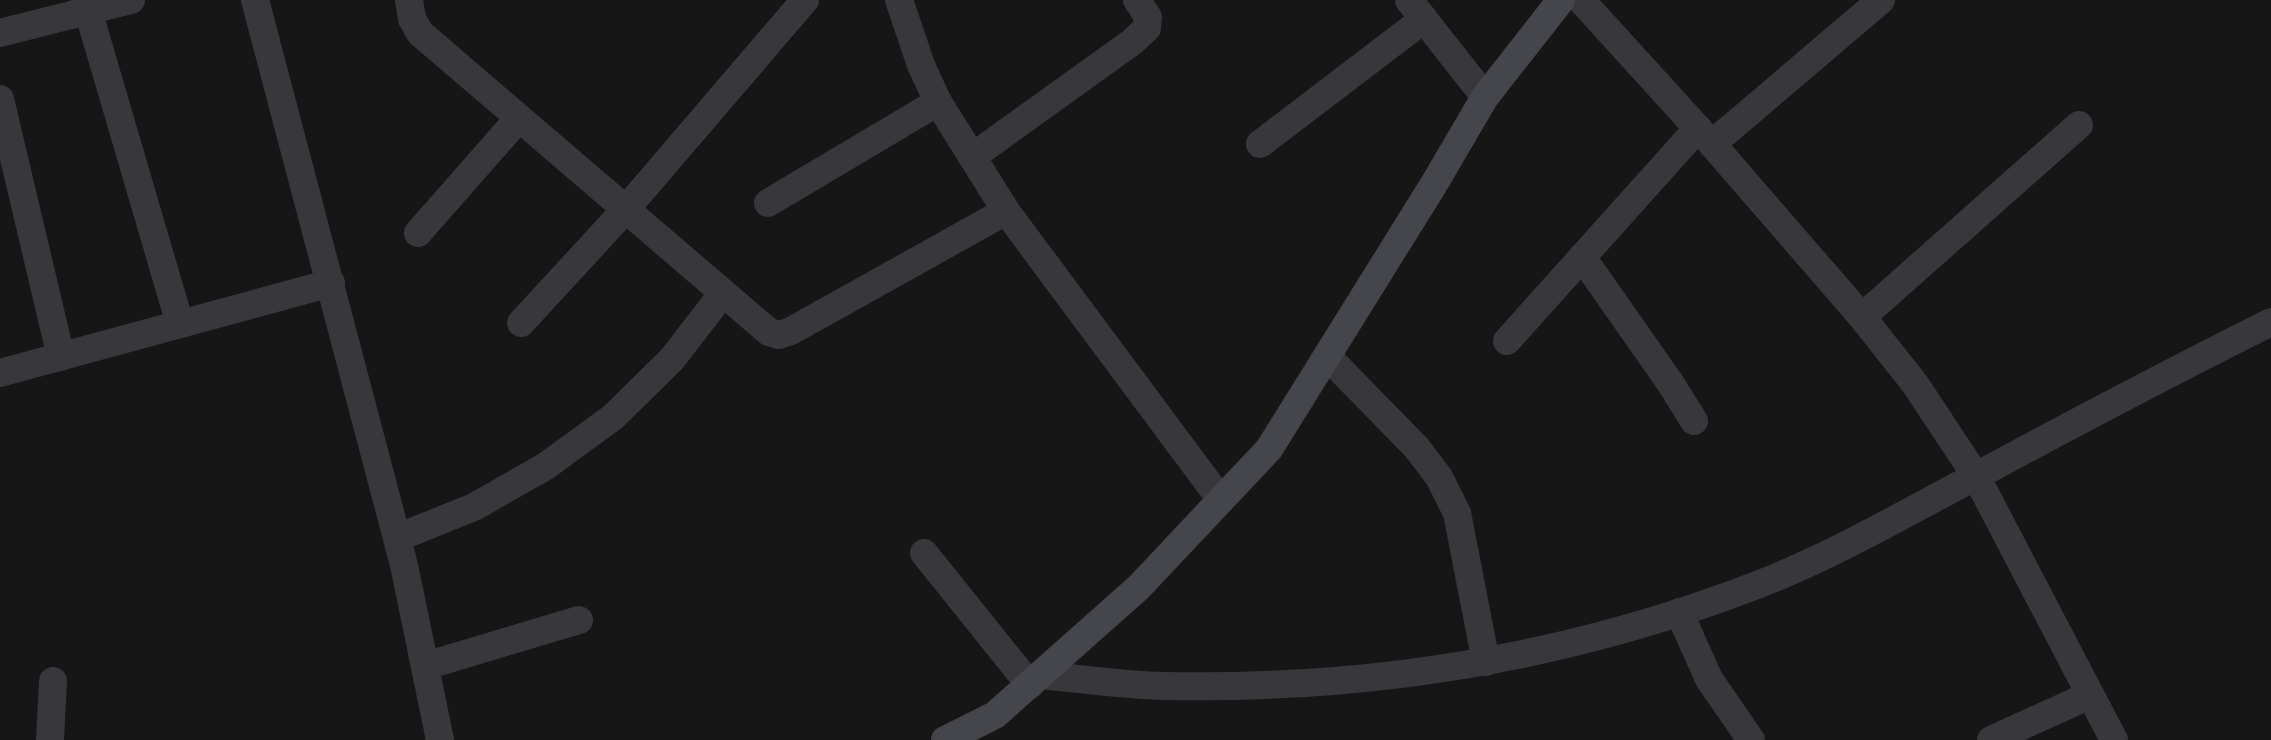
<svg xmlns="http://www.w3.org/2000/svg" width="2271" height="740" font-family="Mulish,sans-serif">
<style>
.lines{fill:none;stroke-linecap:round;stroke-linejoin:round}
.street{stroke:#37373c;stroke-width:28}
.secondary{stroke:#45464c;stroke-width:28}
</style>
<rect width="100%" height="100%" fill="#161617"/>
<g class="lines">
<g class="street">
<path d="M85,0L180,324"/>
<path d="M255,0L404,565L440,740"/>
<path d="M409,0L412,19L420,33L769,332L779,335L791,331L1006,211"/>
<path d="M899,0L921,65L938,102L1006,211L1221,500"/>
<path d="M1409,0L1485,97"/>
<path d="M1581,0L1712,144L1862,317L1915,384L1976,476L2114,740"/>
<path d="M0,33L131,0"/>
<path d="M0,99L61,357"/>
<path d="M1260,144L1424,19"/>
<path d="M1712,144L1881,0"/>
<path d="M972,157L1132,42L1147,28L1148,17L1137,0"/>
<path d="M768,203L938,102"/>
<path d="M418,233L519,118"/>
<path d="M1582,257L1671,384L1694,421"/>
<path d="M1862,317L2079,125"/>
<path d="M521,323L626,209L805,0"/>
<path d="M1507,341L1698,128"/>
<path d="M1327,356L1416,447L1439,477L1457,513L1486,662"/>
<path d="M0,373L331,283"/>
<path d="M397,538L474,507L546,466L613,417L672,359L723,293"/>
<path d="M924,553L1030,685"/>
<path d="M1679,612L1709,679L1751,740"/>
<path d="M425,666L579,620"/>
<path d="M1040,675C1082,679 1123,685 1165,686C1369,690 1565,659 1757,585C1834,555 1906,513 1980,474C2076,422 2173,371 2271,322"/>
<path d="M50,740L53,681"/>
<path d="M1991,740L2090,695"/>
</g>
<path class="secondary" d="M945,740L995,715L1139,587L1269,449L1434,184L1485,97L1561,0"/>
</g>
</svg>
